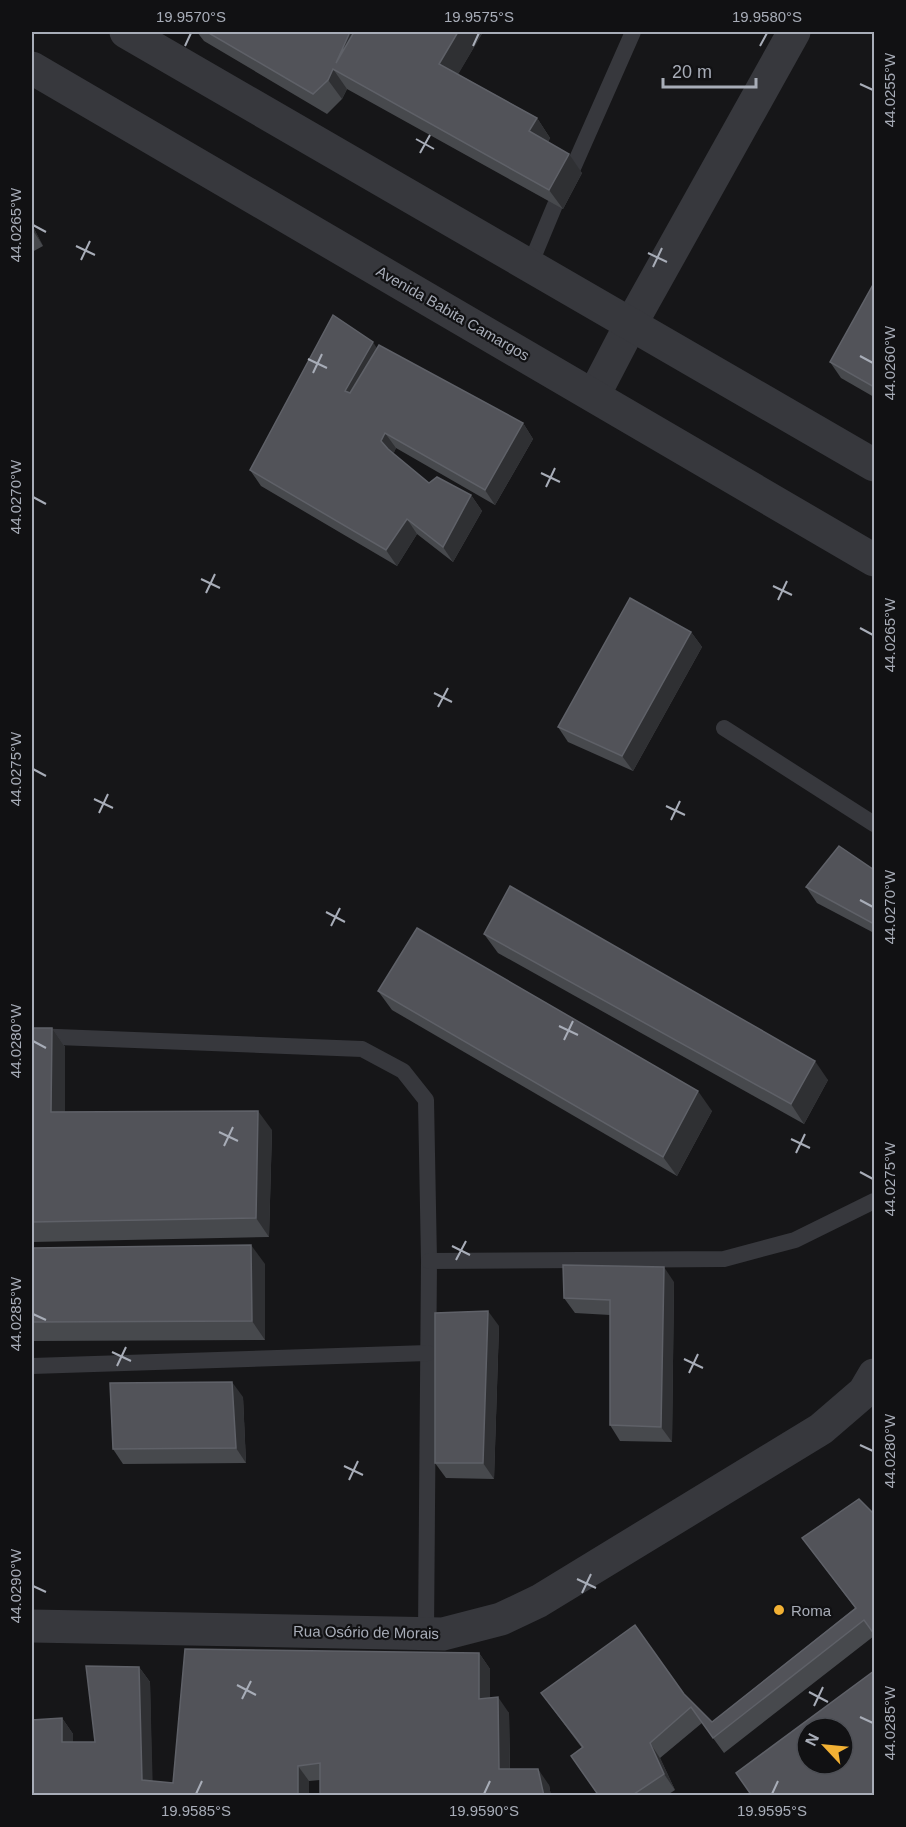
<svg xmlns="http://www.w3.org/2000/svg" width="906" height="1827" font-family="Helvetica,sans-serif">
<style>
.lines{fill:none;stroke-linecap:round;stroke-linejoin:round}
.service{stroke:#37383d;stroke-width:16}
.minor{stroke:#37383d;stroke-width:33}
.tertiary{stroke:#37383d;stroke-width:33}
.wall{fill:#47494d}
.shaded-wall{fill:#2f3033}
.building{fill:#525359;stroke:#5f6168;stroke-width:1.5;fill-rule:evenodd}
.ticks{fill:none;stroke:#a8adb8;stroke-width:2}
.poi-dot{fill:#f2b134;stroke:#111113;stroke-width:2}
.labels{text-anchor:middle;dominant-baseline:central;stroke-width:4.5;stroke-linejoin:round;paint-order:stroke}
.street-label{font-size:15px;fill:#a8adb8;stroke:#111113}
.poi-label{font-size:15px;fill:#a8adb8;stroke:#111113;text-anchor:start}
.neatline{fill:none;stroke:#a8adb8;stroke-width:2}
.ticks-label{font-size:15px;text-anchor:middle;fill:#a8adb8}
</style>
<rect width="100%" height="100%" fill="#161618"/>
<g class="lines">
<g class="service">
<path d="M573,168L633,32"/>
<path d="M530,265L555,205"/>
<path d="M724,728L874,824"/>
<path d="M32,1036L362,1049L403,1071L426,1100L429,1261L426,1633"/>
<path d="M429,1261L724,1259L795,1240L874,1201"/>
<path d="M32,1366L428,1353"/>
</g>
<path class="minor" d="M594,395L631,324L794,32"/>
<g class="tertiary">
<path d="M126,32L874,465"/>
<path d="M32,68L874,560"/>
<path d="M32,1626L443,1634L501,1619L539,1601L821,1429L864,1392L874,1375"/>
</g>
</g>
<g class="wall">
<path d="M197,32H483L458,74L537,118L550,138L548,142L582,173L563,209L347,89L342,99L327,114L204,41Z"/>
<path d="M32,225L43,246L32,252Z"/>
<path d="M874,283V397L841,378L830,362Z"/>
<path d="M377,348L523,423L533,439L495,505L396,448L393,454L429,483L471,495L482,511L453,562L417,534L397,566L261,486L250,470Z"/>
<path d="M691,632L702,647L633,771L568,742L558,727Z"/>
<path d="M874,870V933L817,903L806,887Z"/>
<path d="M484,934L828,1080L804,1124L498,953Z"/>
<path d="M378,991L712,1111L677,1176L392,1010Z"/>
<path d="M32,1028H52L65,1047V1112L272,1130L269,1237L32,1242Z"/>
<path d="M32,1248L265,1264V1340L32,1341Z"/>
<path d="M674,1282L672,1442L620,1441L610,1425V1315L575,1313L564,1298Z"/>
<path d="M499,1326L494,1479L446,1478L435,1463Z"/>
<path d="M243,1397L246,1463L123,1464L113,1449Z"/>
<path d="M874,1514V1636L724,1753L702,1723L660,1758L675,1790L666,1796H599L582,1748L541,1693L684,1694L712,1722L855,1608L802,1538Z"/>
<path d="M479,1653L490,1669V1698L509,1713L510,1769L549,1785L551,1796H320V1780L309,1781L32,1796L62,1718L73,1734V1742H95L139,1667L150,1682L152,1781L173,1783Z"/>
</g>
<g class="shaded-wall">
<path d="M350,32H373L336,63Z"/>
<path d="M458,32H483L453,83L439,64Z"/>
<path d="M333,69L347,89L342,99L328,80Z"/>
<path d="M537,118L550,138L543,151L529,131Z"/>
<path d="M569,154L582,173L563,209L549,190Z"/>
<path d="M32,225L43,246L32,229Z"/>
<path d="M373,342L383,358L355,406L345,391Z"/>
<path d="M523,423L533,439L495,505L485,490Z"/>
<path d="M385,433L396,448L392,457L381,441Z"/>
<path d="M471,495L482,511L453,562L443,547Z"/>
<path d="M407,519L417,534L397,566L386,550Z"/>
<path d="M691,632L702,647L633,771L622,756Z"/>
<path d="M52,1028L65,1047V1132L51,1112Z"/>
<path d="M815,1061L828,1080L804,1124L791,1104Z"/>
<path d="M698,1091L712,1111L677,1176L663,1157Z"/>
<path d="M258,1111L272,1130L269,1237L256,1218Z"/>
<path d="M251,1245L265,1264V1340L252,1321Z"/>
<path d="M664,1267L674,1282L672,1442L661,1427Z"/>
<path d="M488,1311L499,1326L494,1479L483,1463Z"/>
<path d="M232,1382L243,1397L246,1463L236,1448Z"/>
<path d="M479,1653L490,1669V1714L479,1699Z"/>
<path d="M139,1667L150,1682L153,1795L142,1780Z"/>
<path d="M498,1697L509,1713L510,1784L499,1769Z"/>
<path d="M62,1718L73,1734V1758L62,1742Z"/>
<path d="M650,1743L660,1758L675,1790L664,1774Z"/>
<path d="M298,1766L309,1781V1796H298Z"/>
<path d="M538,1769L549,1785L551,1796H544Z"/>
</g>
<g class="building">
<path d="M207,32H350L336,63L354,32H458L439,64L537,118L529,131L569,154L549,190L333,69L328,80L313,94Z"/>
<path d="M874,283V387L830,362Z"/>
<path d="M333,315L373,342L345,391L350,393L379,345L523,423L485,490L385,433L381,441L388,449L429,483L437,477L471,495L443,547L407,519L386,550L250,470Z"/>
<path d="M630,598L691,632L622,756L558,727Z"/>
<path d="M839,846L874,870V924L806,887Z"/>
<path d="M510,886L815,1061L791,1104L484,934Z"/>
<path d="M417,928L698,1091L663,1157L378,991Z"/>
<path d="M32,1028H52L51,1112L258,1111L256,1218L32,1222Z"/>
<path d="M251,1245L252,1321L32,1322V1248Z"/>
<path d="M563,1265L664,1267L661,1427L610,1425V1300L564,1298Z"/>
<path d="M488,1311L483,1463H435V1313Z"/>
<path d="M232,1382L236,1448L113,1449L110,1383Z"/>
<path d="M859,1499L874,1514V1634L864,1620L713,1738L691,1707L650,1743L664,1774L631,1796H599L571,1756L583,1747L541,1693L635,1625L684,1694L712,1722L856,1608L802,1538Z"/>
<path d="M185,1649L479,1653V1699L498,1697L499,1769H538L544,1796H320V1763L298,1766V1796H32V1720L62,1718V1742H95L86,1666L139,1667L142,1780L173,1783Z"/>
<path d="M874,1671V1796H752L736,1773ZM807,1728H843V1764H807Z"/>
</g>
<path class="ticks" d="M185,46L191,33M473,46L479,33M760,46L767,33M860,84L873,90M416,139L434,149M420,153L430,135M33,225L46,232M76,246L95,255M648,253L667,262M81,260L90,241M653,267L662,248M860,356L873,363M308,359L327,368M313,373L322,354M541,473L560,482M546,487L555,468M33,497L46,504M201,579L220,588M773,586L792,595M206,593L215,574M778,600L787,581M860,628L873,635M434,693L452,702M438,707L448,688M33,769L46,776M94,799L113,808M666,806L685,815M99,813L108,794M671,820L680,801M860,900L873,907M326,912L345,922M331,926L340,908M559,1026L578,1035M564,1040L573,1021M33,1041L46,1048M219,1132L238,1141M791,1139L810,1148M224,1146L233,1127M796,1153L805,1134M860,1172L873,1179M452,1246L470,1255M456,1260L466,1241M33,1314L46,1320M112,1352L131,1361M684,1359L703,1368M117,1366L126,1347M689,1373L698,1354M860,1445L873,1451M344,1466L363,1475M349,1480L358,1461M577,1579L596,1588M33,1586L46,1592M582,1593L591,1574M237,1685L256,1695M809,1692L828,1702M242,1699L251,1681M814,1706L823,1687M860,1717L873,1723M196,1794L202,1781M484,1794L490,1781M772,1794L778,1781"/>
<circle class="poi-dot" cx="779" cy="1610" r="6"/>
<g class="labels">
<g class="street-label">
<text transform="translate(453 313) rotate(30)">Avenida Babita Camargos</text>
<text transform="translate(366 1632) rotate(1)">Rua Osório de Morais</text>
</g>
<g class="poi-label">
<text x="791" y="1610">Roma</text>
</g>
</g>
<rect width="906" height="1827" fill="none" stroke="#111113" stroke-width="66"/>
<g transform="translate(825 1746) rotate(296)"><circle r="28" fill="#111113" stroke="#4d4f55" stroke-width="1.5"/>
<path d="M0-4.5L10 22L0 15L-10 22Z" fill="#f2b134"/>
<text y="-9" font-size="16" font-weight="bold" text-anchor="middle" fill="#a8adb8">N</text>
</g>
<path d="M663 78v9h93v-9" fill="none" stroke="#a8adb8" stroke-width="3"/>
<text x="672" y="78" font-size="18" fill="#a8adb8" stroke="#111113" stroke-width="4.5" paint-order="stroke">20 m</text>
<rect x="33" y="33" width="840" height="1761" class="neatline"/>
<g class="ticks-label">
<text x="191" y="22">19.9570°S</text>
<text x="479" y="22">19.9575°S</text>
<text x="767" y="22">19.9580°S</text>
<text transform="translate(890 90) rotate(-90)" y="5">44.0255°W</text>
<text transform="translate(16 225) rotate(-90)" y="5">44.0265°W</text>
<text transform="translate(890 363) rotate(-90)" y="5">44.0260°W</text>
<text transform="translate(16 497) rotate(-90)" y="5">44.0270°W</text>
<text transform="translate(890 635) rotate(-90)" y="5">44.0265°W</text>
<text transform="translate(16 769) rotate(-90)" y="5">44.0275°W</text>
<text transform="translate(890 907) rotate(-90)" y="5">44.0270°W</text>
<text transform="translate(16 1041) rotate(-90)" y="5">44.0280°W</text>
<text transform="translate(890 1179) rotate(-90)" y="5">44.0275°W</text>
<text transform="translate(16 1314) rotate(-90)" y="5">44.0285°W</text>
<text transform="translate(890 1451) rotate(-90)" y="5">44.0280°W</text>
<text transform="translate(16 1586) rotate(-90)" y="5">44.0290°W</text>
<text transform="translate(890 1723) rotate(-90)" y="5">44.0285°W</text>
<text x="196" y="1816">19.9585°S</text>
<text x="484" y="1816">19.9590°S</text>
<text x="772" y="1816">19.9595°S</text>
</g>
</svg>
